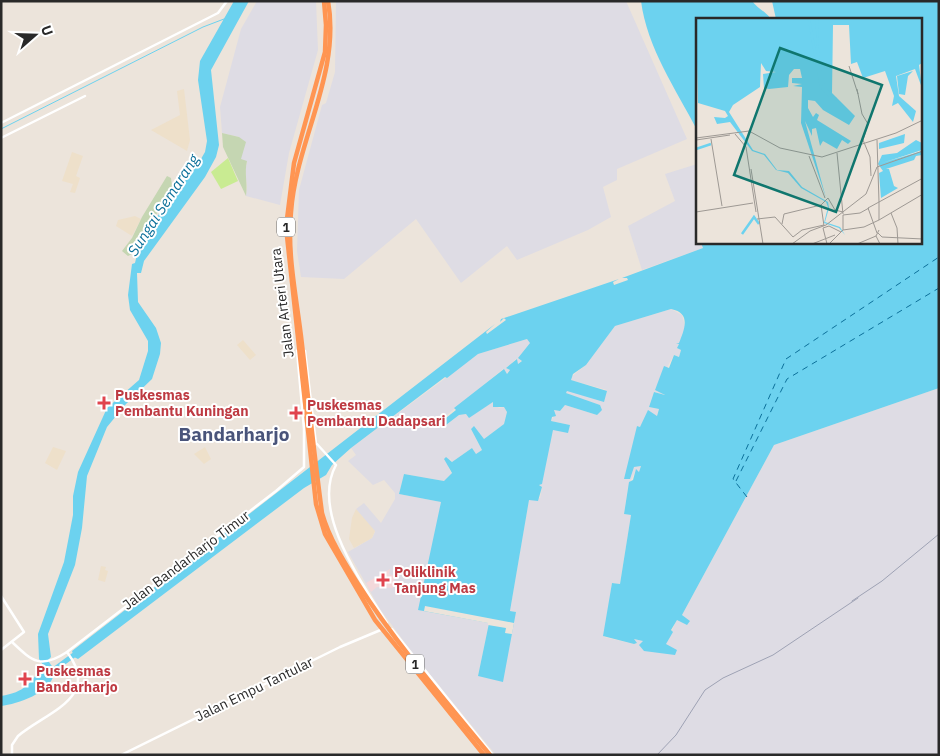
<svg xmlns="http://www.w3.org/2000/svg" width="940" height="756" font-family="'IBM Plex Sans',sans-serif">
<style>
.industrial{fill:#dedce4}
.education{fill:#eee0ca}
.medical{fill:#f3d8da}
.cemetery{fill:#c5d6b2}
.pitch{fill:#c9eb92}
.water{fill:#6cd2ef}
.pier{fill:#ece4db}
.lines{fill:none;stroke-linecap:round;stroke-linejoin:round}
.stream{stroke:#6cd2ef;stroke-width:1}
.river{stroke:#6cd2ef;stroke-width:5}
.ferry{stroke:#0c709a;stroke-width:1;stroke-dasharray:6 5;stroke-linecap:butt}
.minor{stroke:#fff;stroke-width:2.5}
.highway{stroke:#ff9552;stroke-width:4.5}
.rail{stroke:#9ea2b4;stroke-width:1}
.health-dot{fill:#e0444e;stroke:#fff;stroke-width:2}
.labels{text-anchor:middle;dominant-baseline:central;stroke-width:4;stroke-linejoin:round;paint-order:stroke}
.shield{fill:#fff;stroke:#696969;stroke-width:1}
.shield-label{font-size:12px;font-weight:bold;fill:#292929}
.street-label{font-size:14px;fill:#292929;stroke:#fff}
.health-label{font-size:14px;font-weight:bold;fill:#be3a42;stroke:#fff;text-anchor:start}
.water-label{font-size:15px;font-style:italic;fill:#0c709a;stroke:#fff}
.district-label{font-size:19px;font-weight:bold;fill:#49547a;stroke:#fff}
.inset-river{fill:none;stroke:#6cd2ef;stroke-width:2.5}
.inset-road{fill:none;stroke:#9e9994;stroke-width:1}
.view{fill:#0f766e;fill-opacity:0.15;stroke:#0f766e;stroke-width:2.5}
.inset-edge{fill:none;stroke:#292929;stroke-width:2.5}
</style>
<rect width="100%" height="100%" fill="#ece4db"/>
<g class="industrial">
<path d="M257,1H316L318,50L289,153L280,205L246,196L247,187L245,170L247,162L241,160L239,137L222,133L220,107L241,29Z"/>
<path d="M336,1H626L687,139L617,169V180L603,187L611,217L588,230L517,260L507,246L461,283L416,219L344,279L301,277L297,251L299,190L322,105L326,103L335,72Z"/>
<path d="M697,164L698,242L701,243L703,248L642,270L628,226L675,201L665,174Z"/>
<path d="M671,309L682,315L686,330L679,343H677L679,344L678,348L681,350L679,357L674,355L655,389L665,395L654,392L649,407L659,409L656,417L652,415L640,427L637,426L634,467L641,466L639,472L636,470L629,484L631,488L628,487L624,514L631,515L620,584L612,583L604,637L634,644H637L627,638L647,641L640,643L650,651L666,644L677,619L687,624L682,615L774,445L939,388V755H496L414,655L380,609L348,552L372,538L375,532L356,509L364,503L381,523L395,499V493L384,480L373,485L348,461L356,455L351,448L478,354L527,339L530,341V343L518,358L522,360L518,364L516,359L506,368L510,370L506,374L503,369L442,419L446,425L459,415L466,414L469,417L493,402L499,408L504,407L507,412L504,424L484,439L474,427L471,429L482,450L476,454L472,448L452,462L450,458L448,466L452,475L444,481L404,474L399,494L441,502L424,611L489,623L478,676L516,612L510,611L529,499L540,498L542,487L539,484L553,430L570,425L551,421L555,414L554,410L560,411L565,405L597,415L600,405L566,393L567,391L607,390L570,380L571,377L586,365L615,326Z"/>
</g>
<g class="education">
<path d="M184,89L190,140L187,151L151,130L180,115L177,91Z"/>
<path d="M72,152L83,156L76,176L80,178L75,193L70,192L73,184L62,181Z"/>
<path d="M135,216L141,219L132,236L116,226L118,220Z"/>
<path d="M243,340L256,355L250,360L237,345Z"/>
<path d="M53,447L66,451L57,470L45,463Z"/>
<path d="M205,447L211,459L204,464L194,454Z"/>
<path d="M356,509L375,531L372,538L354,548L349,539L352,518Z"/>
<path d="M101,566L106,567L105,570L108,571L105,582L98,580Z"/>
</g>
<path class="medical" d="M390,569L389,574L395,576L393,588L377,587L371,592L366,583Z"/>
<g class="cemetery">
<path d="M222,133L239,137L246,142L241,159L247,161C244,173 248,184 246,196L223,147Z"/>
<path d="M167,176L171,178L172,186L175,188L148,226L132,254L128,256L122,251L132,238L142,217Z"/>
</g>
<path class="pitch" d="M228,158L238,181L221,189L211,172Z"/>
<g class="water">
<path d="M234,1H249L211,70L219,145L216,157L205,177L144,261L141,273H137L138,302L156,328L161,343L160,354L152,379L126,404L107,427L87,476L82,528L75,565L48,634L51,657L48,660C50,665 55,667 54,674C50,693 18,704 1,706V696C25,692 30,684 43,665L39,659L38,634L64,562L73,515V496L78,472L107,408L139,380L148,351V341L130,310L128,295L132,264L135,263C144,220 184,190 205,152L207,141L198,80L200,61Z"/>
<path d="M641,1H752C757,8 766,12 770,18L698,19L697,130C676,89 647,48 641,1Z"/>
<path d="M772,1H939V388L774,445L682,615L690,621L687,625L677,620L671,630L673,632L666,644L677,650L675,655L644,651L639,645L643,641L634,639L637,643L634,644L603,636L612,583L620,584L631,515L624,514L629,482L633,480L636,469L639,472L641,466L634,467L630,479H624L637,426L640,427L648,410L657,416L659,409L649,407L654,392L665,395L655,390L664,366L669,368L674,355L679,357L681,350L677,348L679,344L676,343H679C684,330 692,313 671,309L615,326L586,365L573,374L571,380L607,391L604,402L567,391L566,393L600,405L602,410L597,415L565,405L560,411L554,410L556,416L552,417L551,421L570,425L568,433L553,430L542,484L539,485L542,487L538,501L529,500L510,611L516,612L503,682L478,676L489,623L418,610L441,502L399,494L404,474L444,481L452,473L444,459L446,457L452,462L472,448L476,454L482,450L471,429L474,426L484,439L504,424L507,412L504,407H493V402L469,418L466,414L459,415L446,425L441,422L456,410L454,408L504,369L507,374L510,370L506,368L517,359L518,364L522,361L518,358L530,343L527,339L478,354L447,378L445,377L351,448L332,465L326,475L304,488L78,659L74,657L72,651L495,324L486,332L487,334L506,320L504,318L500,322L501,319L619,279L613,282L614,285L628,280L627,278H622L703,248L701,243L921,242V19H776Z"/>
</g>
<path class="pier" d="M425,606L514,623L512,634L505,633L506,628L488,625V623L424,611Z"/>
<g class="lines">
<path class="stream" d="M1,129L203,27L224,19"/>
<path class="river" d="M48,674L78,652"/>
<g class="ferry">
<path d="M736,481L787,379L939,288"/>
<path d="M747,497L733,479L786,359L939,257"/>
</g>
<g class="minor">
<path d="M1,123L218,13L227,1"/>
<path d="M1,138L85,96"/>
<path d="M317,444L336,465C310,512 363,584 387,623"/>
<path d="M1,596L24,632L1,650"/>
<path d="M392,629L493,755"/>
<path d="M67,652L276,491L304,467V429L297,351L299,349L305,351L316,444"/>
<path d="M12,755V745L18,736C46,712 102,698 67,652C41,669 33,662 12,642"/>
<path d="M121,755L340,647L383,629"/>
</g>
<g class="highway">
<path d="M324,1L326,25L325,52L294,163L286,227L316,504L325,534L375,620L484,755"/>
<path d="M328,1C341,74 296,141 291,212C287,253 296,295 301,336C308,395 314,454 322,513C329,538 344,562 358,584C397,645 444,699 490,755"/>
</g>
<g class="rail">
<path d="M852,601L882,581L939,534"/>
<path d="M553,755H584"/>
<path d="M657,755L676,735L705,690L723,678L773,655L858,598"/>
</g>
</g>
<g class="health-dot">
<path d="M101.5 395.5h5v5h5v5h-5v5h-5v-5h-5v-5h5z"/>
<path d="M293.5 405.5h5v5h5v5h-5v5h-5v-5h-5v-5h5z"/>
<path d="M380.5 572.5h5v5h5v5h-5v5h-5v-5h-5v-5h5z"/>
<path d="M22.5 671.5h5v5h5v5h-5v5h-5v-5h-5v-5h5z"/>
</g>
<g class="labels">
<g class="shield">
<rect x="277" y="217.5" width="18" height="19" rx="4"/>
<rect x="406" y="654.5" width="18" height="19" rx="4"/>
</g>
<g class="shield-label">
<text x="286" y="227">1</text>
<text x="415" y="664">1</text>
</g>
<g class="street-label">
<text transform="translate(282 303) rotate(-97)">Jalan Arteri Utara</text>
<text transform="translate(186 560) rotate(-37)">Jalan Bandarharjo Timur</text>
<text transform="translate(254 689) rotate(-26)">Jalan Empu Tantular</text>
</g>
<g class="health-label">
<text x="115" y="395">Puskesmas<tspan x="115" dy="16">Pembantu Kuningan</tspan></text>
<text x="307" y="405">Puskesmas<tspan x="307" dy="16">Pembantu Dadapsari</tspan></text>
<text x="394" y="572">Poliklinik<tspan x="394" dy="16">Tanjung Mas</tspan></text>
<text x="36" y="671">Puskesmas<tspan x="36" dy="16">Bandarharjo</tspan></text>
</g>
<g class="water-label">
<text transform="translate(163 205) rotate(-57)">Sungai Semarang</text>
</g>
<g class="district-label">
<text x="234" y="434">Bandarharjo</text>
</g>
</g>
<g transform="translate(696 18)">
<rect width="226" height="226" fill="#ece4db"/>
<path d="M0,1H226V45L223,47L226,70L219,51L200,58L203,78L220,93L217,104L202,85L196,88L198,78L189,53L167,60L161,44L155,46L153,7H137L136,75L159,98L153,107L127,92L119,83L112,82V90L117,99L120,95L123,97L121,102L155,123L152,126L146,122L141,131L127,123L124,128L120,110L116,111V118L109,103L130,180L105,105L106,69L97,68L106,66L96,65V60H106L104,51H98L93,57L92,69L73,71L68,70L67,56L80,54L70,53L65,45L64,69L37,87L33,94L57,132L69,136L81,152L93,153L106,169L132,184L133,190L129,204L144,209L149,217L143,210L128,205L132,189L130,184L105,170L92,155L80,152L68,137L56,133L34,104L21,106L18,99L29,100L32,98L29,93L2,85ZM217,53L212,58L209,77L203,76L201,58ZM209,116L208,125L183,131V125ZM220,122L226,125V132L186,145L226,133V137L220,138L218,142L190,151H193L198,168L202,170L185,180L183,155L187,153L182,146L186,137L201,135Z" fill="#6cd2ef"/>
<path class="inset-river" d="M113,1L125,69L138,82L141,81M121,1L122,42L128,70L133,75M0,131L15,126M46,216L58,199L63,206"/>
<path class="inset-road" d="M153,48L162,76M161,71L166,96L172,106L167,122L174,139L175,158M39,116L50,129L60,194M0,120L53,113L84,130L126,139L200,115L227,102M15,121L26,188M0,122L34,117M141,135L147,196M113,138L129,180M55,151L67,226M227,160L183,184V202L227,176M125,187L132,180L139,192L147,194M125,187L128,208M0,194L57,185M195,195L201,210L202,226M61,201L79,199L97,219L106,212L128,207M86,206L88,196L125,187M147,212V197L164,195L173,190M183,212L180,218L184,226M181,215L172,190L183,184L181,122M182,215L186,219L227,221M96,226L114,213L130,207L170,176L181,149L227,133M116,226L139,217M131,226L127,210L133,208L145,214M133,226L147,212L168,209L183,202M161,226L180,218"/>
<path class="view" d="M84,30L186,67L140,194L38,157Z"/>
<rect width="226" height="226" class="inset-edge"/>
</g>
<rect width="940" height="756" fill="none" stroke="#292929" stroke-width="5"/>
<g transform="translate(35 35) rotate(70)" stroke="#ffffff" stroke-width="4" paint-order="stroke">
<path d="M0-4L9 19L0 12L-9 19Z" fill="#292929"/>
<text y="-8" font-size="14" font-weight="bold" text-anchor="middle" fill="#292929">U</text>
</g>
</svg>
